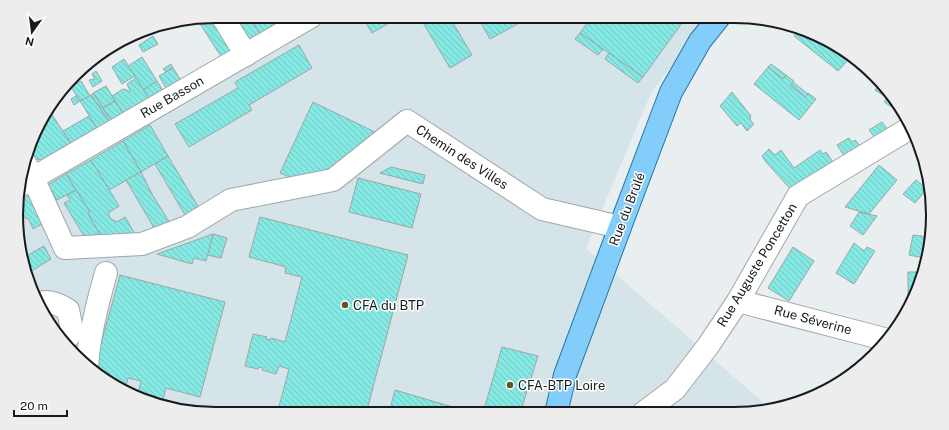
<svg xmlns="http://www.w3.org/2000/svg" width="949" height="430" font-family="'Public Sans',sans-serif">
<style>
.built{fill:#d5e4e8}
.building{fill:url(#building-back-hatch);stroke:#9fa5a5}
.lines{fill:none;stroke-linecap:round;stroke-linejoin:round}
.minor-casing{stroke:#a1a7a9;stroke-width:24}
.major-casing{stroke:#2678aa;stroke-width:24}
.minor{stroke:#fff;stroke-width:22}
.major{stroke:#82cdfa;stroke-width:22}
.poi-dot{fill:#655321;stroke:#fff;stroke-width:1.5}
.labels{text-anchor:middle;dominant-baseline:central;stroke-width:3;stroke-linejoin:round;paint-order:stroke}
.street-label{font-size:13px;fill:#181a1b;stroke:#fff}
.poi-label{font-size:13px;fill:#181a1b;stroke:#fff;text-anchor:start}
.rim{fill:none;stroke:#181a1b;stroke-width:2}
</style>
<defs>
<pattern id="building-back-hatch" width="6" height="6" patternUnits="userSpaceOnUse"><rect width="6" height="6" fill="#85e9e3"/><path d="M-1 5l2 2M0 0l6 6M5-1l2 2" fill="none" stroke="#72c7c2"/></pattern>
</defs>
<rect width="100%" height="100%" fill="#e9eff1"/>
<path class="built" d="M330,16H709L651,93L586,248L771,409L760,412L215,414L139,399L84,365L43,314L20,254V193Z"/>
<g class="building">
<path d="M213,16L235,50L222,58L197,19Z"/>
<path d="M231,16H249L261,35L248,43Z"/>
<path d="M249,16H285L287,20L261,35Z"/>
<path d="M362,16H401L372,33Z"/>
<path d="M419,16H449L472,55L450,68Z"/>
<path d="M477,16L496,17L520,16L523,21L490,39Z"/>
<path d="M592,16H687L643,77L580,33Z"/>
<path d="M799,29L810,31L850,58L838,71L794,36Z"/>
<path d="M580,33L603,49L598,55L575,39Z"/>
<path d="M153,36L158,44L143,52L139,45Z"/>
<path d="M299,45L312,68L249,105L252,110L189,147L175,124L238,88L235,82Z"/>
<path d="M609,53L643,77L638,83L605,59Z"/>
<path d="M142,57L157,81L143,90L128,66Z"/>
<path d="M124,59L135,76L122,84L112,67Z"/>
<path d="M171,64L173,68L166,72L163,69Z"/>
<path d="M771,64L786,75L783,79L768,67Z"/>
<path d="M768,67L783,79L786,75L794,81L790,85L805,97L808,93L816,99L799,120L754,84Z"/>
<path d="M173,68L182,82L167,90L159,76Z"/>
<path d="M96,71L102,81L93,87L89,80L95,79L92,74Z"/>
<path d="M136,78L150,100L124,115L112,96L123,89L127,90L128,92L130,91L127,84Z"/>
<path d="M81,81L90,96L80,101L71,87Z"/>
<path d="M157,81L164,92L150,100L143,90Z"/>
<path d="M793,82L808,94L805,97L790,85Z"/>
<path d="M880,83L894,103L892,107L884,102L887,98L875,90Z"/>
<path d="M106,86L115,101L103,108L93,93Z"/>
<path d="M732,92L751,116L750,118L751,121L754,124L747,131L741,123L737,126L720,106Z"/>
<path d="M93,93L112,122L110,123L91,95Z"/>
<path d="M91,95L110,123L98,130L80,101Z"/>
<path d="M76,96L80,101L74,105L71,99Z"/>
<path d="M115,101L124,115L112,122L103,108Z"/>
<path d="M313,102L379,134L331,168L294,179L280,173Z"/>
<path d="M51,113L72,145L45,161L32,158L29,153L42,118Z"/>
<path d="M89,116L98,130L72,145L63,131Z"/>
<path d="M882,122L889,131L876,139L869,130Z"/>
<path d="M150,125L168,156L141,172L123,141Z"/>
<path d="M849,138L852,142L855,140L861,147L845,157L837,145Z"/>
<path d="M123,141L141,172L109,190L91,160Z"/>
<path d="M769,149L775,155L781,150L794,168L820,150L823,154L826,152L835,165L793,192L766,162L762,156Z"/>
<path d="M168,156L202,213L188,220L155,164Z"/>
<path d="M91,160L119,206L108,213L111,219L117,222L125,217L138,239L104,241L99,233L88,214L90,212L66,174Z"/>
<path d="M879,165L897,180L869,214L845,207Z"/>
<path d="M391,167L425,175L423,184L380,173Z"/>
<path d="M141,172L152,194L173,228L157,233L126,180Z"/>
<path d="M66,174L76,190L57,200L48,185Z"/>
<path d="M358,178L421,194L412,228L349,212Z"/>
<path d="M916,180L927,189L915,203L903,194Z"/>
<path d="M76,190L90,212L88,214L99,233L87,241L64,203L70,200L67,195Z"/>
<path d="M31,194L44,223L33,229L28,218L26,219L20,207V201Z"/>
<path d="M859,212L877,216L863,235L850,226Z"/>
<path d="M260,217L408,255L366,414H277L289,369L279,366L276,374L262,370L263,368L259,367L258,369L245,366L253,334L267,337L266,339L270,340L271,338L285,342L302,277L285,273L286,267L249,257Z"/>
<path d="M213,234L227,238L221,258L207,255Z"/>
<path d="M213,234L206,261L194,258L192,264L157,254Z"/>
<path d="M913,235L929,237L924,258L909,255Z"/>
<path d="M854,243L864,251L867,247L875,251L854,284L836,273Z"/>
<path d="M44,246L51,259L30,272L24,260L22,261L20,253L25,250L28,255Z"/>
<path d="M793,247L814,261L789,301L768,288Z"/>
<path d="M908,272H922L918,291L914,298H908Z"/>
<path d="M120,275L225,302L200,397L166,388L162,403L139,399L137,398L141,381L128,378L125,390L102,376L103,371L94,369Z"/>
<path d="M502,347L538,356L520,413H483Z"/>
<path d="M395,390L473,413H389Z"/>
</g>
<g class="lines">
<g class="minor-casing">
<g id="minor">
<path d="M222,16L246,55"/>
<path d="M25,163L33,178L65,248L142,244L187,227L231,200L333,180L407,121L542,209L620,227"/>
<path d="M21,185L312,16"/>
<path d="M738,301L888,340"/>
<path d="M39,304C48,299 60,305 68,310L71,325L69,336L64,340"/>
<path d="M87,367C89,335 97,304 106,273"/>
<path d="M643,413L675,389L708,346L738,301L798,196L910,128"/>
</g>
</g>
<g class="major-casing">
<path id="major" d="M556,413L565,375L620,227L671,92L700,41L720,16"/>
</g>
<use href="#minor" class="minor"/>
<use href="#major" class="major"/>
</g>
<g class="poi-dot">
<circle cx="345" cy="305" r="4"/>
<circle cx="510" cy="385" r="4"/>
</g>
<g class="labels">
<g class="street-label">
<text transform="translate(172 97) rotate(-30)">Rue Basson</text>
<text transform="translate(462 157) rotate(33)">Chemin des Villes</text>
<text transform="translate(627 209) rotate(-69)">Rue du Brûlé</text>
<text transform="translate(757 265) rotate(-59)">Rue Auguste Poncetton</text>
<text transform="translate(813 320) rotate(15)">Rue Séverine</text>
</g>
<g class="poi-label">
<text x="353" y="305">CFA du BTP</text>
<text x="518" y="385">CFA-BTP Loire</text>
</g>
</g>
<path d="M0 0H949V430H0ZM215 23H734A192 192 0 0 1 926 215V215A192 192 0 0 1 734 407H215A192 192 0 0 1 23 215V215A192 192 0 0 1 215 23Z" fill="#ededed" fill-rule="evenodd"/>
<path class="rim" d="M215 23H734A192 192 0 0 1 926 215V215A192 192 0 0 1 734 407H215A192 192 0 0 1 23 215V215A192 192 0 0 1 215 23Z"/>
<g transform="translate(32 32) rotate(194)" stroke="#ffffff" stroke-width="3" paint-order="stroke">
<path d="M0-3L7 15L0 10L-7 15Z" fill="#181a1b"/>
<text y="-6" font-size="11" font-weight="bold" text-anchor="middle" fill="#181a1b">N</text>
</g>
<path d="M14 410v6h53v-6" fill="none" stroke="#181a1b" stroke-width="2"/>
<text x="20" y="410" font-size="12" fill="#181a1b" stroke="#ffffff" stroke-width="3" paint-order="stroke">20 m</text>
</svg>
